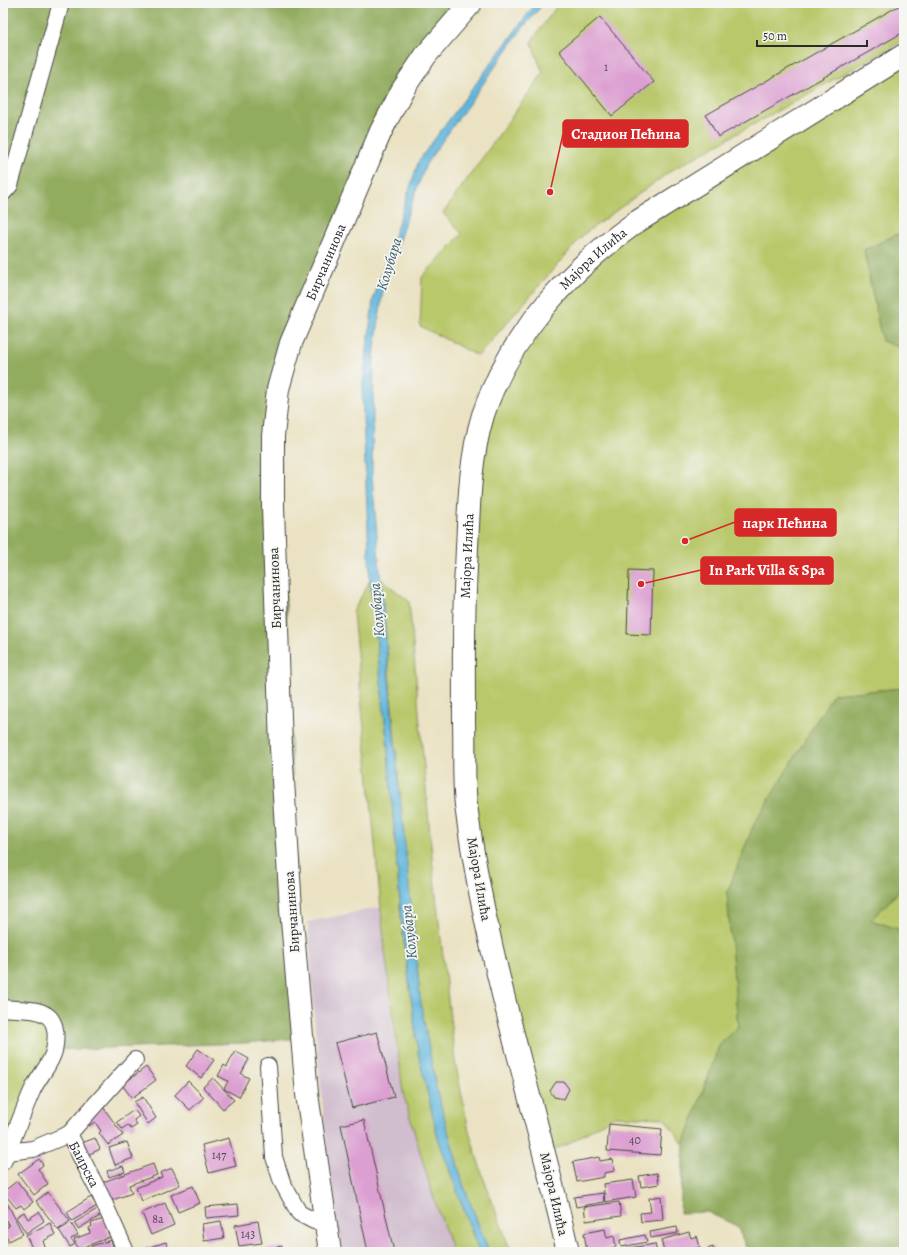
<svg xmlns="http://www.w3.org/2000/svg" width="907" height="1255" font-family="Alegreya,serif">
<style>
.industrial{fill:#d0bdce}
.green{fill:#b9c86a;stroke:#727a4a}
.forest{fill:#92ac5e;stroke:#5e6c44}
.water{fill:#61b6dd;stroke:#467084}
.building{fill:#dc9fd1}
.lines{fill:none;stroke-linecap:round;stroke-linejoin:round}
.minor-casing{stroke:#484642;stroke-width:18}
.secondary-casing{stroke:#484642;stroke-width:24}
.primary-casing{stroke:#484642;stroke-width:24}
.minor{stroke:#fff;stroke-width:16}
.secondary{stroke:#fff;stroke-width:22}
.primary{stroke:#fff;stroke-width:22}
.labels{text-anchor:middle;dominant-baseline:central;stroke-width:3.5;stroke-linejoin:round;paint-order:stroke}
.number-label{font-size:12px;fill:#574854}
.street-label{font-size:14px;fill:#2b2b2b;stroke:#f6f6f2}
.water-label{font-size:15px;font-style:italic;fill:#3e5c69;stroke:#f6f6f2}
.leader{fill:none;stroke:#d62828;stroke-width:1.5}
.callout-dot{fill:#d62828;stroke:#f6f6f2;stroke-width:1.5}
.callout{fill:#d62828;stroke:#d62828;stroke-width:1.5}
.callout-label{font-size:15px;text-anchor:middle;font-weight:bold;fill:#fff}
</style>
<rect width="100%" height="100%" fill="#f6f6f2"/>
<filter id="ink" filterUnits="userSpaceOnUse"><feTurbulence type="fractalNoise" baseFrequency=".025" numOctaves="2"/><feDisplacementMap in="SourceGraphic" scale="8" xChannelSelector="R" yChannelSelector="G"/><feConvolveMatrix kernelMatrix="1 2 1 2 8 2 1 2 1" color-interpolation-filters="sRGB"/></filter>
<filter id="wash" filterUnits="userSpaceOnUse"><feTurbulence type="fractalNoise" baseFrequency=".012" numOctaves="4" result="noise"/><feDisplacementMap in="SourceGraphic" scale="16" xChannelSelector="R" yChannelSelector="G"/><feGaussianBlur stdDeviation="0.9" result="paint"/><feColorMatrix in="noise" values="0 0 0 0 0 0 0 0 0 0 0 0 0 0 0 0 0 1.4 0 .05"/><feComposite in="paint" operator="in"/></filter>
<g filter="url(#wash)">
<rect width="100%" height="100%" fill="#eae2c2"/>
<path class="industrial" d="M381,907L393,1027L403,1093L432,1193L453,1252H342L328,1159L315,1024L308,922Z"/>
<g class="green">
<path d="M559,3H904V40L672,170L584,234L478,356L420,326L422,277L462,234L443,213L543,73L531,42Z"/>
<path d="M904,56V231L864,250L882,341L904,349V688L833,694L727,893L738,1027L720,1043L684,1145L664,1118L614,1116L568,1144L545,1153L480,891L463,617L490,397L597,253Z"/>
<path d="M381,579L409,601L434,878L455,1061L469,1131L483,1177L511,1252H489L463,1184L437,1092L421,1005L406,865Z"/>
<path d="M370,580L387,739L401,917L418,1052L438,1138L479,1252H453L432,1193L403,1093L385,951L353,612Z"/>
<path d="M904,886V931L871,920Z"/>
<path d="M3,1008L41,1012L55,1037L3,1150Z"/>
</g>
<g class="forest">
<path d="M3,3H471L426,55L278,389L302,1038L244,1043L54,1050L50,1018L3,1008Z"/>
<path d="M904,231V349L882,341L864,250Z"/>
<path d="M904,688V886L871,920L904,931V1252H748L737,1226L707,1212L680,1213L684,1145L720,1043L738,1027L727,893L753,826L833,694Z"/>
</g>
<path class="water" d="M536,3H544L522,29L426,164L404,224L382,296L374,356L372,475L392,715L421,1005L437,1092L463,1184L489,1252H479L438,1138L418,1052L401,917L387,739L370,580L362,393L373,300L419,160Z"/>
<g id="blocks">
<g class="building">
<path d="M902,4L904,7V32L718,137L706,115Z"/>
<path d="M600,17L654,82L612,116L559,51Z"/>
<path d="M629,570L653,571L651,635L627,634Z"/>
<path d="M377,1032L394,1097L352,1108L335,1043Z"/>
<path d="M198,1049L214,1060L201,1078L186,1066Z"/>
<path d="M235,1051L249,1059L241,1074L249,1078L239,1097L224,1089L228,1081L218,1076L224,1065L227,1067Z"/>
<path d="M146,1067L156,1080L132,1098L122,1085Z"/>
<path d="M213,1078L234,1100L223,1109L203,1087Z"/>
<path d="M188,1081L204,1097L190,1110L175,1095Z"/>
<path d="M556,1082H564L569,1089L564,1099L554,1097L550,1091Z"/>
<path d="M143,1097L156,1118L148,1124L134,1102Z"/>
<path d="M103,1107L123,1135L108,1145L99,1133L101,1131L95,1122L89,1126L85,1120Z"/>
<path d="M134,1110L139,1116L134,1120L137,1125L131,1129L128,1125L122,1129L117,1122Z"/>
<path d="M364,1120L394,1252H368L341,1125Z"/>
<path d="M609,1124L662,1129L660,1155L607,1151Z"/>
<path d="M95,1138L100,1149L88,1155L82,1143Z"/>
<path d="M229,1138L236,1166L209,1173L202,1145Z"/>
<path d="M127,1142L133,1158L115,1165L109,1148Z"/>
<path d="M599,1157L600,1161L612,1159L615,1171L604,1173V1177L577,1182L573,1162Z"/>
<path d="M39,1159L43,1165L38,1169L48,1184L34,1195L18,1174Z"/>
<path d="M153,1164L157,1175L129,1185L132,1193L110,1201L103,1182Z"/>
<path d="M123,1166L125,1172L109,1177L107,1171Z"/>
<path d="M172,1168L180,1185L142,1201L136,1188L162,1177L160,1173Z"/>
<path d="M657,1173L659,1184L641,1187L639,1176Z"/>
<path d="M633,1180L636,1197L605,1202L603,1184Z"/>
<path d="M17,1181L33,1202L24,1209L21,1205L16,1208L3,1192Z"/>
<path d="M193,1186L200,1203L178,1212L171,1195Z"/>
<path d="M48,1192L70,1221L58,1230L36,1201Z"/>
<path d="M603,1193L604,1202L576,1207L574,1197Z"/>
<path d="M661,1196L663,1220L641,1222L640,1213L651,1212L649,1198Z"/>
<path d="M91,1197L97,1206L72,1221L67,1212Z"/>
<path d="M619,1202L621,1216L586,1221L584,1207Z"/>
<path d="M7,1203L23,1234L9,1241L3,1229L9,1226L6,1220L3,1221V1205Z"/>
<path d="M165,1203L174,1225L151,1235L142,1213Z"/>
<path d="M238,1204L239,1215L206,1218L205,1207Z"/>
<path d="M99,1208L103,1214L78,1229L74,1223Z"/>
<path d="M24,1212L28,1219L39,1212L44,1221L26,1233L16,1217Z"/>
<path d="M104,1219L110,1237L78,1249L74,1239L90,1233L89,1228L92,1226L91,1223Z"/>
<path d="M221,1221L224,1238L204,1241L202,1224Z"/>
<path d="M258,1221L262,1243L239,1246L235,1225Z"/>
<path d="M50,1223L55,1235L43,1241L45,1247L34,1252L26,1235Z"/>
<path d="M71,1223L78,1235L71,1239L75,1244L70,1247L59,1230Z"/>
<path d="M677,1227L678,1233L651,1238L650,1232Z"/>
<path d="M605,1229L607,1238L614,1236L616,1247L587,1252L584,1233Z"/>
<path d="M689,1232L691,1238L697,1236L700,1247L681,1252H676L675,1249L664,1252L661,1240Z"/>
<path d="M3,1234L7,1243L3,1245Z"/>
<path d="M645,1235L647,1242L621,1247L620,1240Z"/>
<path d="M111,1240L115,1251L93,1252L91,1246Z"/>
<path d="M166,1242L169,1252H141L140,1250Z"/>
<path d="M655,1244L657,1252H624V1249Z"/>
<path d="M282,1246L283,1252H263L262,1250Z"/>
<path d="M713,1247L714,1252H698Z"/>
</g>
</g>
</g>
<g filter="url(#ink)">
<use href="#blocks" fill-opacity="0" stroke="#484642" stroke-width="1"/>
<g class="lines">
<g class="minor-casing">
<g id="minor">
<path d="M3,193L10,185L61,3"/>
<path d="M3,1008C17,1010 40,1007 50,1018C57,1026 56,1041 54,1051C50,1066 38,1077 32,1091C22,1114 13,1139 3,1162"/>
<path d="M268,1066L274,1157L282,1182L299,1213L314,1221H325"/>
<path d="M69,1134L135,1060"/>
<path id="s1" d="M7,1152L33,1149L69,1134L101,1196L126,1252"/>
</g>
</g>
<g class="secondary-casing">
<g id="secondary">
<path id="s2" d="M330,1252L307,1094L291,909L281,748L273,507V436L278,389L291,343L381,131L403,89L426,55L471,3"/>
</g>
</g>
<g class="primary-casing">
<g id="primary">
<path id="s3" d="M568,1252C535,1103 485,957 466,805C463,778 465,750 464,723C464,671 463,620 466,568C469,517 468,464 483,415C509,336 569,270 635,223L904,55"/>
</g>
</g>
<use href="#minor" class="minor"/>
<use href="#secondary" class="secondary"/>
<use href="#primary" class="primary"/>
</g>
</g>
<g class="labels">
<g class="number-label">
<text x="606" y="67">1</text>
<text x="635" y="1140">40</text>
<text x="219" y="1155">147</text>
<text x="158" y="1219">8a</text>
<text x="248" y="1234">143</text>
</g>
<g class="street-label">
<text stroke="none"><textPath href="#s3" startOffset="1044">Мајора Илића</textPath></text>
<text stroke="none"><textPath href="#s2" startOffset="1002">Бирчанинова</textPath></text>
<text stroke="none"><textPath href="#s3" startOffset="708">Мајора Илића</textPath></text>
<text transform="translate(275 588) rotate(-92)">Бирчанинова</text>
<text transform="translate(479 879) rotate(80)">Мајора Илића</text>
<text transform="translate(292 912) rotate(-94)">Бирчанинова</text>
<text stroke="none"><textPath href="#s1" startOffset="99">Баирска</textPath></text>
<text transform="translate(554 1194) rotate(77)">Мајора Илића</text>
</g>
<g class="water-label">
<text transform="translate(389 264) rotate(-73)">Колубара</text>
<text transform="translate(377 610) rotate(-95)">Колубара</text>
<text transform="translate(409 932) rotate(-96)">Колубара</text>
</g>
</g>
<path class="leader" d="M550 192L563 134M685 541L735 522M641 584L701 570"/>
<g class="callout-dot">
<circle cx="550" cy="192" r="4"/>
<circle cx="685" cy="541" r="4"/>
<circle cx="641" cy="584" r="4"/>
</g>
<g class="callout">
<rect x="563" y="120" width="125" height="27" rx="4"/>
<rect x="735" y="509" width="101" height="27" rx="4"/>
<rect x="701" y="557" width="132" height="27" rx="4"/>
</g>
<g class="callout-label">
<text x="626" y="139">Стадион Пећина</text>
<text x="785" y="528">парк Пећина</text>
<text x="767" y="575">In Park Villa &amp; Spa</text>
</g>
<rect width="907" height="1255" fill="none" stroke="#f6f6f2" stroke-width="16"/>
<path d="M757 40v6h110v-6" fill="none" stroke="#2b2b2b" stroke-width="2"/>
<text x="763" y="40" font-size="12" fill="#2b2b2b" stroke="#f6f6f2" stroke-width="3" paint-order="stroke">50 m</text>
</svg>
